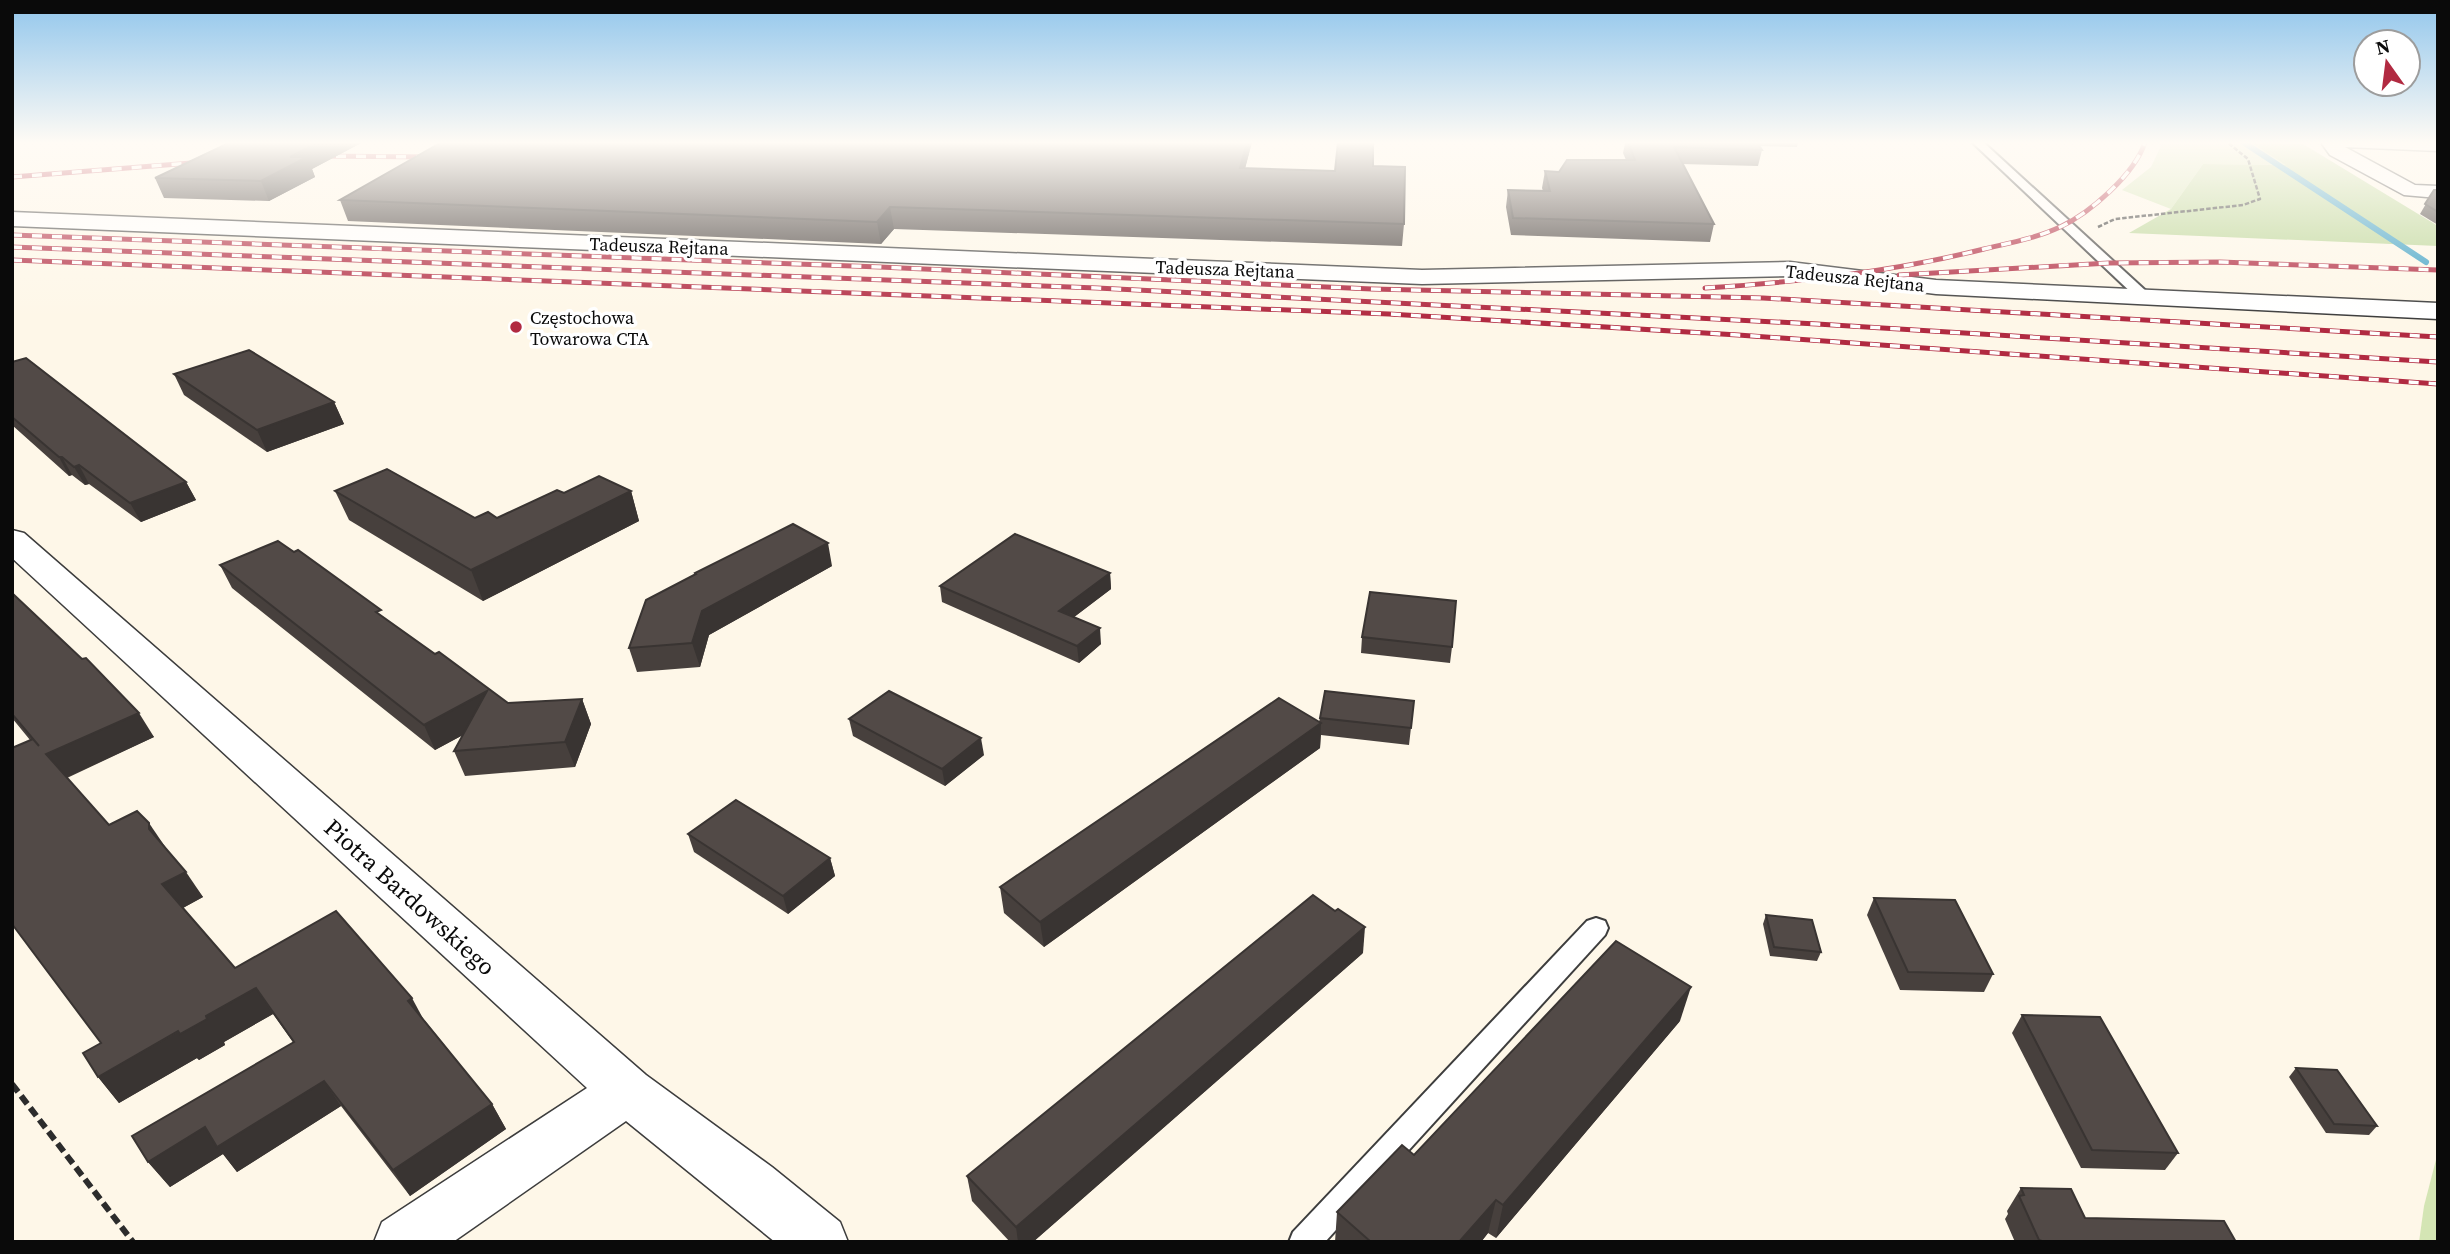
<svg xmlns="http://www.w3.org/2000/svg" width="2450" height="1254" font-family="'Source Serif 4',serif">
<style>
.green{fill:#d4e5b4}
.forest{fill:#bad595}
.lines{fill:none;stroke-linecap:round;stroke-linejoin:round}
.stream{stroke:#3a9fc5;stroke-width:6}
.lane-casing{stroke:#3d3d3d;stroke-width:4}
.street-casing{stroke:#3d3d3d;stroke-width:3}
.path-far1{stroke:#2c2c2c;stroke-width:2.5;stroke-dasharray:4.5 2;stroke-linecap:butt}
.path{stroke:#2c2c2c;stroke-width:6;stroke-dasharray:10 5;stroke-linecap:butt}
.lane{fill:#fff;fill-rule:evenodd}
.street{fill:#fff;fill-rule:evenodd}
.rail-casing{stroke:#b12a41;stroke-width:5}
.rail{stroke:#fff;stroke-width:3.5;stroke-dasharray:10;stroke-linecap:butt}
.wall{fill:#47403d}
.shaded-wall{fill:#393432}
.building{fill:#524a47;stroke:#393432;stroke-width:2}
.poi-dot{fill:#b12a41;stroke:#fff;stroke-width:2.5}
.labels{text-anchor:middle;dominant-baseline:central;stroke-width:7;stroke-linejoin:round;paint-order:stroke}
.far-street-label{font-size:18px;fill:#0a0a0a;stroke:#fff}
.far-poi-label{font-size:18px;fill:#0a0a0a;stroke:#fff;text-anchor:start}
.near-street-label{font-size:24px;fill:#0a0a0a;stroke:#fff}
</style>
<rect width="100%" height="100%" fill="#fef7e8"/>
<g class="green">
<path d="M2163,142H2250L2288,165L2203,164L2171,209L2122,190L2151,167Z"/>
<path d="M2438,1152V1242H2419L2424,1206Z"/>
</g>
<path class="forest" d="M2250,142L2303,144L2438,226V246L2129,233L2171,209L2203,164L2286,165Z"/>
<g class="lines">
<path class="stream" d="M2243,142L2426,262"/>
<g class="lane-casing">
<g id="lane">
<path d="M1972,142H1983L2147,292V298H2137Z"/>
<path d="M1596,918L1605,921L1608,928L1605,935L1325,1242H1289L1293,1232L1587,921Z"/>
</g>
</g>
<g class="street-casing">
<g id="street">
<path d="M2324,142H2438V151L2345,147L2415,185L2438,186V198L2404,195L2330,155L2322,144Z"/>
<path d="M12,212L1422,270L1790,262L1936,280L2438,303V319L1936,294L1790,276L1422,284L12,226Z"/>
<path d="M12,530L24,533L646,1075L772,1167L840,1222L848,1242H775L626,1121L453,1242H374L382,1222L587,1088L12,558Z"/>
</g>
</g>
<path class="path-far1" d="M2098,227L2115,219L2243,205L2260,199L2248,159L2227,142"/>
<path class="path" d="M12,1084L133,1242"/>
<use href="#lane" class="lane"/>
<use href="#street" class="street"/>
<g class="rail-casing">
<g id="rail">
<path d="M316,156L435,157"/>
<path d="M12,177L204,162"/>
<path d="M12,235L880,267L1372,289L1763,298L2438,337"/>
<path d="M12,247L1097,288L1817,324L2438,362"/>
<path d="M12,260L1389,314L1738,335L2438,384"/>
<path d="M1899,275L2109,263L2220,262L2438,270"/>
<path d="M1705,288C1799,282 1892,272 1984,249C2009,243 2037,238 2060,227C2090,213 2135,174 2145,142"/>
</g>
</g>
<use href="#rail" class="rail"/>
</g>
<g class="wall">
<path d="M208,142H363L312,169L315,177L269,201L164,198L155,178L229,142Z"/>
<path d="M1252,142L1245,168L1335,171L1373,166L1404,224L1402,246L894,229L881,244L348,221L340,200Z"/>
<path d="M1623,142H1798L1797,147L1759,146L1762,150L1758,166L1682,164L1714,224L1710,242L1511,235L1506,207L1508,190L1543,191L1542,188L1545,171L1559,172L1626,160L1623,153L1625,144Z"/>
<path d="M2434,190H2438V225L2420,214Z"/>
<path d="M12,362L186,482L196,500L141,522L89,484L85,485L72,475L69,476L12,425Z"/>
<path d="M174,374L334,402L344,424L267,452L184,395Z"/>
<path d="M335,491L475,518H497L564,493L631,491L639,521L483,601L349,520Z"/>
<path d="M220,565L384,618L435,654L508,703L582,699L591,724L575,767L465,776L454,751L463,735L435,750L232,588Z"/>
<path d="M832,566L709,635L700,667L637,672L629,648L695,575V573Z"/>
<path d="M1110,573L1111,589L1074,617L1101,644L1079,663L942,602L940,586Z"/>
<path d="M12,593L154,737L67,778L109,825L166,849L203,897L183,908L235,968L425,1021L492,1104L506,1129L410,1196L341,1106L237,1172L223,1154L170,1187L148,1162L293,1042L273,1014L224,1042L225,1045L199,1060L197,1058L119,1103L98,1077L101,1043L30,740L12,718Z"/>
<path d="M1362,637L1452,647L1450,663L1361,653Z"/>
<path d="M1414,701L1409,745L1321,735L1320,748L1044,947L1004,913L1000,887L1319,722L1320,718Z"/>
<path d="M849,719L984,755L945,786L853,736Z"/>
<path d="M688,834L830,858L835,876L788,914L694,852Z"/>
<path d="M1874,898L1993,974L1984,992L1900,990L1867,915Z"/>
<path d="M1766,915L1821,952L1817,961L1770,956L1763,924Z"/>
<path d="M1363,953L1033,1242H1010L972,1201L967,1176Z"/>
<path d="M2022,1015L2178,1153L2165,1170L2081,1168L2012,1033Z"/>
<path d="M1680,1021L1496,1238L1488,1233L1481,1242H1335L1337,1212L1414,1155Z"/>
<path d="M2296,1068L2377,1126L2369,1135L2326,1133L2289,1077Z"/>
<path d="M2021,1188L2085,1218L2236,1242H2015L2005,1219L2008,1214L2007,1211Z"/>
</g>
<g class="shaded-wall">
<path d="M319,142H363L312,169L315,177L269,201L261,181L290,157Z"/>
<path d="M1247,142H1252L1240,188V168Z"/>
<path d="M890,207L894,229L881,244L877,222Z"/>
<path d="M334,402L344,424L267,452L257,430Z"/>
<path d="M59,457H62L72,475L69,476Z"/>
<path d="M79,465L89,484L85,485L74,467Z"/>
<path d="M186,482L196,500L141,522L130,503Z"/>
<path d="M631,491L639,521L483,601L471,570Z"/>
<path d="M828,543L832,566L709,635L700,667L692,643L702,611Z"/>
<path d="M1110,573L1111,589L1061,627L1059,611Z"/>
<path d="M1100,628L1101,644L1079,663L1077,646Z"/>
<path d="M487,691L498,716L435,750L424,725Z"/>
<path d="M582,699L591,724L575,767L565,742Z"/>
<path d="M139,713L154,737L63,779L46,754Z"/>
<path d="M1321,723L1320,748L1044,947L1040,922Z"/>
<path d="M981,738L984,755L945,786L942,769Z"/>
<path d="M149,823L166,848L149,829Z"/>
<path d="M830,858L835,876L788,914L783,896Z"/>
<path d="M186,872L203,897L179,910L162,884Z"/>
<path d="M1365,927L1363,953L1033,1242H1018L1016,1227Z"/>
<path d="M1691,987L1680,1021L1496,1238L1503,1205Z"/>
<path d="M256,988L273,1014L224,1042L225,1045L199,1060L197,1058L119,1103L98,1077Z"/>
<path d="M412,998L426,1024L408,1001Z"/>
<path d="M324,1081L341,1106L237,1172L223,1154L170,1187L148,1162L205,1127Z"/>
<path d="M492,1104L506,1129L410,1196L393,1170Z"/>
<path d="M1496,1200L1488,1233L1481,1242H1459Z"/>
</g>
<g class="building">
<path d="M231,142H319L290,157H307L261,181L155,178Z"/>
<path d="M442,142H1247L1240,168L1335,171L1338,142H1373V166L1405,167L1404,224L890,207L877,222L340,200Z"/>
<path d="M1628,142H1757L1762,150L1674,147L1714,224L1513,218L1508,190L1550,191L1545,171L1559,172L1567,160H1635Z"/>
<path d="M2434,190H2438V212L2425,204Z"/>
<path d="M249,350L334,402L257,430L174,374Z"/>
<path d="M26,358L186,482L130,503L79,465L74,467L62,457H59L12,417V362Z"/>
<path d="M387,469L475,518L488,512L497,518L557,490L564,493L599,476L631,491L471,570L335,491Z"/>
<path d="M793,524L828,543L702,611L692,643L629,648L646,600L696,574L695,573Z"/>
<path d="M1015,534L1110,573L1059,611L1100,628L1077,646L940,586Z"/>
<path d="M278,541L294,552L298,550L381,610L376,612L435,654L439,652L508,703L582,699L565,742L454,751L487,691L424,725L220,565Z"/>
<path d="M1370,592L1456,601L1452,647L1362,637Z"/>
<path d="M12,593L82,659L86,658L139,713L46,754L109,825L137,811L149,823V829L186,872L162,884L235,968L336,911L412,998L408,1001L492,1104L393,1170L324,1081L217,1147L205,1127L148,1162L132,1136L294,1042L256,988L206,1016L207,1019L180,1034L178,1031L98,1077L83,1053L101,1043L12,924V748L33,739L39,746L12,714Z"/>
<path d="M889,691L981,738L942,769L849,719Z"/>
<path d="M1325,691L1414,701L1411,728L1320,718Z"/>
<path d="M1279,698L1321,723L1040,922L1000,887Z"/>
<path d="M736,800L830,858L783,896L688,834Z"/>
<path d="M1313,895L1335,911L1338,909L1365,927L1016,1227L967,1176Z"/>
<path d="M1874,898L1955,900L1993,974L1908,972Z"/>
<path d="M1766,915L1812,920L1821,952L1774,947Z"/>
<path d="M1616,941L1691,987L1503,1205L1496,1200L1459,1242H1371L1337,1212L1402,1145L1414,1155Z"/>
<path d="M2022,1015L2100,1017L2178,1153L2092,1150Z"/>
<path d="M2296,1068L2337,1070L2377,1126L2334,1124Z"/>
<path d="M2021,1188L2071,1189L2085,1218L2224,1221L2236,1242H2045L2039,1240L2019,1196L2024,1195Z"/>
</g>
<linearGradient id="sky" x2="0" y2="1"><stop stop-color="#91c6ec"/><stop offset="0.45" stop-color="#fffbf5"/><stop offset="1" stop-color="#fffbf5" stop-opacity="0"/></linearGradient>
<rect width="2450" height="317" fill="url(#sky)"/>
<circle class="poi-dot" cx="516" cy="327" r="7"/>
<g class="labels">
<g class="far-street-label">
<text transform="translate(659 246) rotate(2)">Tadeusza Rejtana</text>
<text transform="translate(1225 269) rotate(2)">Tadeusza Rejtana</text>
<text transform="translate(1855 278) rotate(6)">Tadeusza Rejtana</text>
</g>
<g class="far-poi-label">
<text x="530" y="317">Częstochowa<tspan x="530" dy="21">Towarowa CTA</tspan></text>
</g>
<g class="near-street-label">
<text transform="translate(410 897) rotate(42)">Piotra Bardowskiego</text>
</g>
</g>
<rect width="2450" height="1254" fill="none" stroke="#0a0a0a" stroke-width="28"/>
<g transform="translate(2387 63) rotate(346)"><circle r="33" fill="#ffffff" stroke="#9d9d9d" stroke-width="2"/>
<path d="M0-5L12 26L0 18L-12 26Z" fill="#b12a41"/>
<text y="-10" font-size="19" font-weight="bold" text-anchor="middle" fill="#0a0a0a">N</text>
</g>
</svg>
